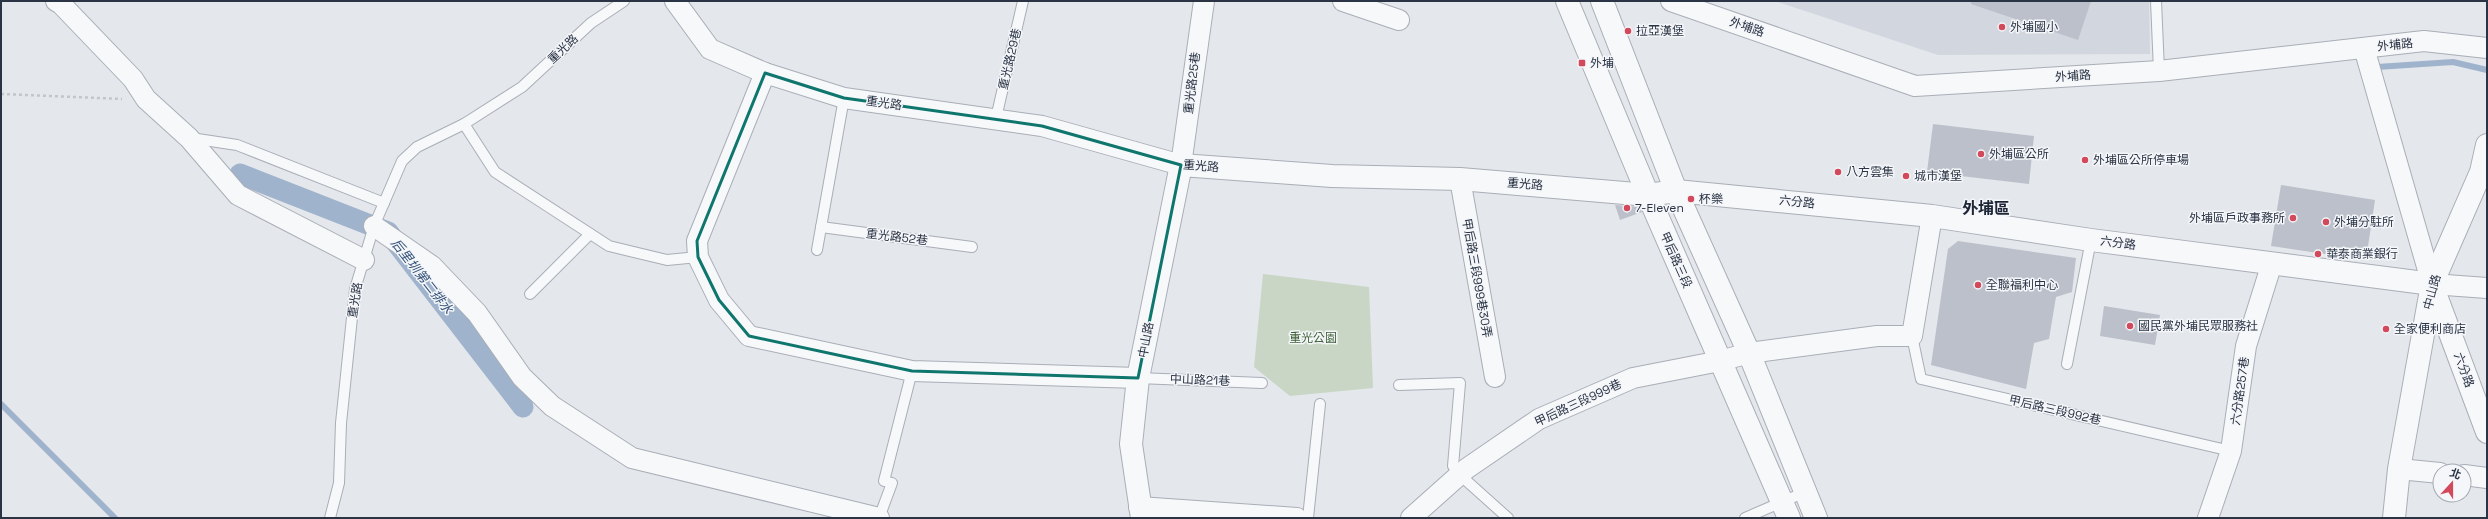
<svg xmlns="http://www.w3.org/2000/svg" width="2488" height="519" font-family="'Space Grotesk','Noto Sans TC',sans-serif">
<style>
.built{fill:#d2d6de}
.green{fill:#c9d6c5}
.lines{fill:none;stroke-linecap:round;stroke-linejoin:round}
.stream{stroke:#9fb4cc;stroke-width:6}
.canal{stroke:#9fb4cc;stroke-width:21}
.building{fill:#bbc0ca}
.service-casing{stroke:#a9aeb7;stroke-width:12}
.minor-casing{stroke:#a9aeb7;stroke-width:22}
.tertiary-casing{stroke:#a9aeb7;stroke-width:24}
.path{stroke:#c2c5cb;stroke-width:2.5;stroke-dasharray:3 3;stroke-linecap:butt}
.service{stroke:#f7f8fa;stroke-width:10}
.minor{stroke:#f7f8fa;stroke-width:20}
.tertiary{stroke:#f7f8fa;stroke-width:22}
.marked{fill:none;stroke:#0f766e;stroke-width:3;stroke-linejoin:round}
.poi-dot{fill:#d1495b;stroke:#f4f6f9;stroke-width:1.5}
.labels{text-anchor:middle;dominant-baseline:central;stroke-width:3;stroke-linejoin:round;paint-order:stroke}
.street-label{font-size:12px;fill:#2b3445;stroke:#f4f6f9}
.poi-label{font-size:12px;fill:#2b3445;stroke:#f4f6f9;text-anchor:start}
.park-label{font-size:12px;fill:#3f6138;stroke:#f4f6f9}
.water-label{font-size:13px;font-style:italic;fill:#34527a;stroke:#f4f6f9}
.district-label{font-size:16px;font-weight:bold;fill:#1d2536;stroke:#f4f6f9}
</style>
<rect width="100%" height="100%" fill="#e4e7ec"/>
<path class="built" d="M1775,1H2149L2150,54L1938,55Z"/>
<path class="green" d="M1263,274L1369,287L1373,388L1290,396L1254,367Z"/>
<g class="lines">
<g class="stream">
<path d="M2377,67L2453,62L2487,70"/>
<path d="M1,404L115,518"/>
</g>
<path class="canal" d="M240,174L388,232L523,407"/>
</g>
<g class="building">
<path d="M1971,1H2091L2078,40L1971,4Z"/>
<path d="M1933,124L2034,136L2029,184L1927,172Z"/>
<path d="M2281,185L2375,200L2367,253L2340,249L2338,256L2271,246Z"/>
<path d="M1615,205L1640,207L1642,212L1620,220Z"/>
<path d="M1958,241L2076,258L2072,292L2056,297L2049,339L2034,343L2026,389L1931,365L1948,249Z"/>
<path d="M2104,306L2160,315L2155,345L2100,336Z"/>
</g>
<g class="lines">
<g class="service-casing">
<g id="service">
<path d="M2156,1L2159,71"/>
<path d="M996,118L1023,1"/>
<path d="M464,124L495,172L609,246L667,260L698,257"/>
<path d="M191,138L237,145L384,203"/>
<path d="M821,227L972,247"/>
<path d="M817,250L844,98"/>
<path d="M530,294L590,234"/>
<path d="M1912,336L1921,379L2231,451"/>
<path d="M2067,364L2091,240"/>
<path d="M1138,378L1262,383"/>
<path d="M1399,385L1460,383L1453,466L1460,475L1508,518"/>
<path d="M330,518L339,483L341,423L355,289L374,226L402,161L417,147L464,124L522,87L591,23L624,1"/>
<path d="M879,518L892,483L884,481L912,371"/>
<path d="M1308,518L1320,404"/>
<path d="M1745,518L1805,492"/>
</g>
</g>
<g class="minor-casing">
<g id="minor">
<path d="M56,1L61,4L133,79L146,99L189,138L238,195L364,260"/>
<path d="M675,1L710,49L765,73L844,98L1042,126L1181,165L1204,1"/>
<path d="M1343,1L1399,20"/>
<path d="M1671,1L1915,86L2159,71L2424,41L2487,48"/>
<path d="M2364,48L2432,284L2487,288"/>
<path d="M765,73L697,241L698,257L719,300L749,336L912,371L1138,378"/>
<path d="M1460,179L1495,377"/>
<path d="M374,226L432,266L477,313L522,377L552,406L632,458L879,518"/>
<path d="M2399,469L2440,473"/>
<path d="M2464,475L2487,478"/>
<path d="M1139,507L1297,518"/>
<path d="M1411,518L1466,469L1539,419L1633,378L1720,361L1749,353L1877,336H1912L1932,216"/>
<path d="M2208,518L2231,451L2246,346L2272,263"/>
</g>
</g>
<g class="tertiary-casing">
<g id="tertiary">
<path d="M1567,1L1648,195L1789,518"/>
<path d="M1602,1L1676,191L1749,353L1816,518"/>
<path d="M2432,285L2487,432"/>
<path d="M1142,518L1131,444L1138,378L1181,165L1332,176L1460,179L1648,195L1676,191L1932,216L2091,240L2432,284"/>
<path d="M2394,518L2399,469L2432,284L2481,172L2487,145"/>
</g>
</g>
<path class="path" d="M1,94L122,99"/>
<use href="#service" class="service"/>
<use href="#minor" class="minor"/>
<use href="#tertiary" class="tertiary"/>
</g>
<path class="marked" d="M765,73L844,98L1042,126L1181,165L1138,378L912,371L749,336L719,300L698,257L697,241Z"/>
<g class="poi-dot">
<circle cx="2002" cy="27" r="4"/>
<circle cx="1628" cy="31" r="4"/>
<rect x="1578" y="59" width="8" height="8" rx="2"/>
<circle cx="1981" cy="154" r="4"/>
<circle cx="2085" cy="160" r="4"/>
<circle cx="1838" cy="172" r="4"/>
<circle cx="1906" cy="176" r="4"/>
<circle cx="1691" cy="199" r="4"/>
<circle cx="1627" cy="208" r="4"/>
<circle cx="2293" cy="218" r="4"/>
<circle cx="2326" cy="222" r="4"/>
<circle cx="2318" cy="254" r="4"/>
<circle cx="1978" cy="285" r="4"/>
<circle cx="2130" cy="326" r="4"/>
<circle cx="2386" cy="329" r="4"/>
</g>
<g class="labels">
<g class="street-label">
<text transform="translate(1747 27) rotate(19)">外埔路</text>
<text transform="translate(2395 45) rotate(-6)">外埔路</text>
<text transform="translate(563 49) rotate(-43)">重光路</text>
<text transform="translate(1010 59) rotate(-77)">重光路29巷</text>
<text transform="translate(2073 76) rotate(-4)">外埔路</text>
<text transform="translate(1192 83) rotate(-83)">重光路25巷</text>
<text transform="translate(884 103) rotate(8)">重光路</text>
<text transform="translate(1201 166) rotate(5)">重光路</text>
<text transform="translate(1525 184) rotate(5)">重光路</text>
<text transform="translate(1797 202) rotate(6)">六分路</text>
<text transform="translate(897 237) rotate(7)">重光路52巷</text>
<text transform="translate(2118 243) rotate(7)">六分路</text>
<text transform="translate(1676 260) rotate(66)">甲后路三段</text>
<text transform="translate(1477 278) rotate(80)">甲后路三段999巷30弄</text>
<text transform="translate(2432 292) rotate(-75)">中山路</text>
<text transform="translate(355 300) rotate(-81)">重光路</text>
<text transform="translate(1146 340) rotate(-79)">中山路</text>
<text transform="translate(2464 370) rotate(70)">六分路</text>
<text transform="translate(1200 380) rotate(2)">中山路21巷</text>
<text transform="translate(2240 391) rotate(-82)">六分路257巷</text>
<text transform="translate(1578 403) rotate(-25)">甲后路三段999巷</text>
<text transform="translate(2055 410) rotate(13)">甲后路三段992巷</text>
</g>
<g class="poi-label">
<text x="2010" y="27">外埔國小</text>
<text x="1636" y="31">拉亞漢堡</text>
<text x="1590" y="63">外埔</text>
<text x="1989" y="154">外埔區公所</text>
<text x="2093" y="160">外埔區公所停車場</text>
<text x="1846" y="172">八方雲集</text>
<text x="1914" y="176">城市漢堡</text>
<text x="1699" y="199">杯樂</text>
<text x="1635" y="208">7-Eleven</text>
<text x="2285" y="218" text-anchor="end">外埔區戶政事務所</text>
<text x="2334" y="222">外埔分駐所</text>
<text x="2326" y="254">華泰商業銀行</text>
<text x="1986" y="285">全聯福利中心</text>
<text x="2138" y="326">國民黨外埔民眾服務社</text>
<text x="2394" y="329">全家便利商店</text>
</g>
<g class="park-label">
<text x="1313" y="338">重光公園</text>
</g>
<g class="water-label">
<text transform="translate(422 276) rotate(52)">后里圳第二排水</text>
</g>
<g class="district-label">
<text x="1986" y="208">外埔區</text>
</g>
</g>
<rect width="2488" height="519" fill="none" stroke="#2b3445" stroke-width="4"/>
<g transform="translate(2452 483) rotate(21)"><circle r="19" fill="#f4f6f9" stroke="#a4a8b1"/>
<path d="M0-3L7 15L0 10L-7 15Z" fill="#d1495b"/>
<text y="-6" font-size="11" font-weight="bold" text-anchor="middle" fill="#2b3445">北</text>
</g>
</svg>
